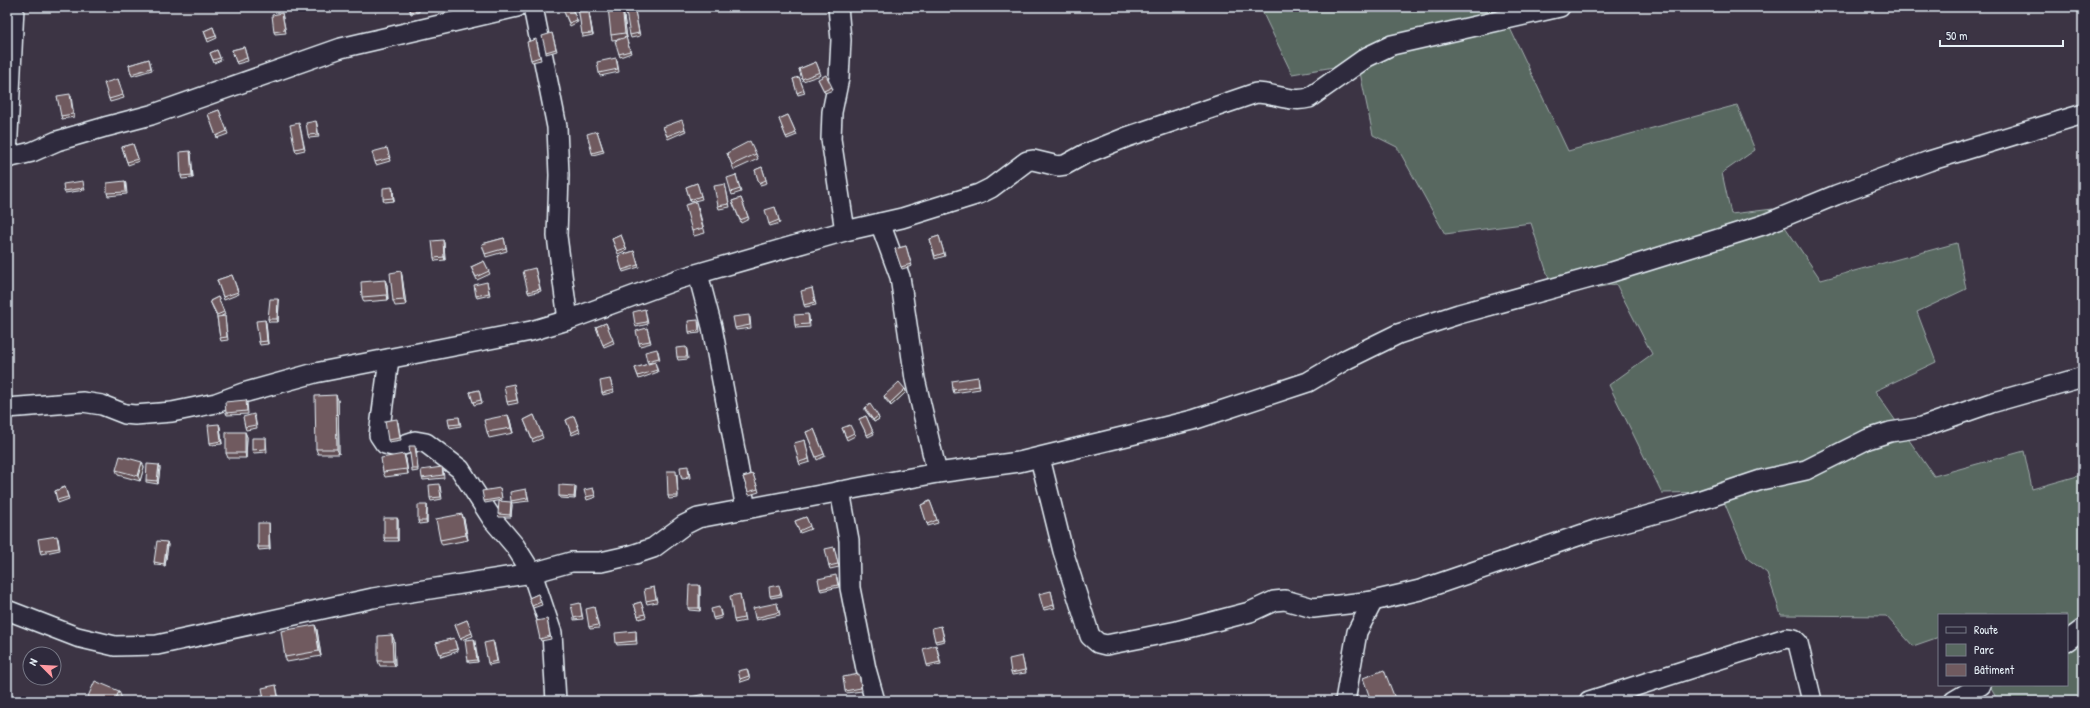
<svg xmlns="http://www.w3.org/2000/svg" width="2090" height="708" font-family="'Patrick Hand',sans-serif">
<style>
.green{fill:#586860;stroke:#a0acac}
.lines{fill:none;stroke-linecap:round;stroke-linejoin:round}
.minor-casing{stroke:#e8f1f8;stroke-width:22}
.minor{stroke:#2f2a3d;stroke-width:19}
.wall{fill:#604d52;stroke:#e8f1f8}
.shaded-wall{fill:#4e3f42;stroke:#e8f1f8}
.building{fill:#705a5f;stroke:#e8f1f8}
</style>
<rect width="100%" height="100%" fill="#3c3444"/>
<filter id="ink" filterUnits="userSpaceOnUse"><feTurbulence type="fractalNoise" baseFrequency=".025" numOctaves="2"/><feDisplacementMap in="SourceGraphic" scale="8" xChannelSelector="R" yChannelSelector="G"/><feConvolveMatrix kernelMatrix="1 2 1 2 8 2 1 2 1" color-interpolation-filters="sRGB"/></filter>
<g filter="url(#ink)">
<path class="green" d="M1260,7H1500L1568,151L1737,105L1755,150L1722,173L1731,214L1773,209L1821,280L1957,243L1966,289L1917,312L1936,362L1875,391L1934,476L2024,451L2032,489L2081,475L2083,478V701H1998L1989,685H2067V615H1939V637L1913,646L1886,616L1781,615L1767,573L1748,559L1720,492L1662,493L1609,385L1652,354L1616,284L1554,295L1531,223L1445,234L1397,147L1373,135L1358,63L1292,74Z"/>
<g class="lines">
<g class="minor-casing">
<g id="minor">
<path d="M533,7L557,127L559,175L557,236L568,320"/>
<path d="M838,7L841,40L839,78L832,112L831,139L845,231"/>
<path d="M7,156L14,7"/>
<path d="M7,158L32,152L57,141L105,127L151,115L341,48L517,7"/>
<path d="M880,223L900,277L915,379L937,473"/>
<path d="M698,274L712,327L746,509"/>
<path d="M389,359L379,435L385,444L397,447L415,441L426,443L460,469L493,520L515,546L532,573L552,633L556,701"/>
<path d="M7,408L83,402L102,405L125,414L135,415L172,412L216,403L243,393L315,373L531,331L568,320L679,279L845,231L902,218L979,194L991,188L1027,161L1033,160L1058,166L1065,165L1085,154L1127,137L1256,93C1274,93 1291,103 1309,98L1367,57L1392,45L1560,7"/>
<path d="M1040,458L1063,551L1090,636L1098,643L1106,645L1177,631L1250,612L1274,601L1285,600L1313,608L1373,601L1420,590L1595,530L1686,505L1761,480L1806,470L1868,439L1890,432L1922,427L1991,403L2083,377"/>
<path d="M840,491L849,540L850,588L866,669L875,701"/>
<path d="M7,610L77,637L115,646L157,645L373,598L532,573L571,562H601L632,555L653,548L684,525L698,518L937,473L1019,462L1193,420L1308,382L1347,359L1398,334L1459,314L1612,272L1763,225L1836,195L1929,161L2083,114"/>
<path d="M2067,641L2083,629"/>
<path d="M1345,701L1357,632L1373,601"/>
<path d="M1589,701L1786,638L1794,639L1798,643L1812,701"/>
<path d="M1954,701L1981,685"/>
</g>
</g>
<use href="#minor" class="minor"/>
</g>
<g class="wall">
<path d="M409,7H418L419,12L411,14Z"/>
<path d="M562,7H571L578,22L570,26Z"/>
<path d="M578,7H588L593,35L583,37Z"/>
<path d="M623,9L627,38H626L631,53L620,57L619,54L620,39L612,40L611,35Z"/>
<path d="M635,11L640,36L631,38L630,35Z"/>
<path d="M282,13L286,33L275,34L274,32Z"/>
<path d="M213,27L217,38L208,42L204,31Z"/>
<path d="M552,33L557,51L546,54V52Z"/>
<path d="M537,42L541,60L532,62L531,60Z"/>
<path d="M244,47L248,61L237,64L232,50Z"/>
<path d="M217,50L221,60L214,63L210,53Z"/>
<path d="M149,59L152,70L132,76L129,65Z"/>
<path d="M617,60L619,72L600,76L599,73Z"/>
<path d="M816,62L821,75L803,81L799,69Z"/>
<path d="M799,77L805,93L798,95L793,79Z"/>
<path d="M118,79L124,98L110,102L109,99Z"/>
<path d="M818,79L832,87L833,90L825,93Z"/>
<path d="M71,96L74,117L62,119L61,116Z"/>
<path d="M219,110L228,134L217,138L208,114Z"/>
<path d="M788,115L797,135L787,139L779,119Z"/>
<path d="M316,121L317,124L319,137L309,138L308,135Z"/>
<path d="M300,126L305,150L296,152L295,149Z"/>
<path d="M663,127L685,129L686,131L668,139Z"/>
<path d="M597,131L604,152L593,155L592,153Z"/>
<path d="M133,144L139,161L128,165L122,147Z"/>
<path d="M387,148L390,161L376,165L375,162Z"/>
<path d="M190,151L191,154L193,178L182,179L181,176Z"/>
<path d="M727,153L756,154L758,159L734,170Z"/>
<path d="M762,167L767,183L760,185L755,170Z"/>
<path d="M736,175L741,192L732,195L731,192Z"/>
<path d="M125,181L126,184L127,194L108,196L107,193Z"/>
<path d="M697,183L702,199L691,202L686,187Z"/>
<path d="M83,184L85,190L65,193L64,191Z"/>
<path d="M725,184L730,207L719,209L718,206Z"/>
<path d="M392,187L393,190L394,201L384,202L383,199Z"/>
<path d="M741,198L749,219L741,223L732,201Z"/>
<path d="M698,207L705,233L694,236L692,231Z"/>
<path d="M775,207L780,223L770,226L769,224Z"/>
<path d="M621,235L627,250L618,254L612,239Z"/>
<path d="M939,236L945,256L935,259L930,239Z"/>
<path d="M504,238L507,251L486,257L482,244Z"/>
<path d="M443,240L444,243L445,260L435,261L434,258Z"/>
<path d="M906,246L912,266L902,269L895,249Z"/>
<path d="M634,251L639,267L623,272L618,256Z"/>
<path d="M484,261L490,274L477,280L471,267Z"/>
<path d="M535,268L541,291L529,294L528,292Z"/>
<path d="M401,271L402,276L406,305L395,306L393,301Z"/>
<path d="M232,275L239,294L224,300L217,280Z"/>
<path d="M385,280L387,285L388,300L364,302L362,297Z"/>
<path d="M487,282L490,295L477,298L476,296Z"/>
<path d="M812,288L816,305L805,307L804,305Z"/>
<path d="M218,297L225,314L220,317L225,316V319L228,340L221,341L220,338L217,317L210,301Z"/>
<path d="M278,299L279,302L278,322H269L268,319Z"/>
<path d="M645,309L648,324L636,327L635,324Z"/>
<path d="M808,314L809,316L810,327L796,328L795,325Z"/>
<path d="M750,317L751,328L736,330L735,328Z"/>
<path d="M265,320L266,323L268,344L260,345L259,342Z"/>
<path d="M699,322L700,333L690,334L689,332Z"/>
<path d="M606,323L614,343L604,347L596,327Z"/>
<path d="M647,328L651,343L640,346L639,343Z"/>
<path d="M686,347L687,350L688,359L678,360L677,357Z"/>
<path d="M658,351L660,360L648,363L647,361Z"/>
<path d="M655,362L658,372L639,379L635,368Z"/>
<path d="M978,377L980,389L954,393L953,390Z"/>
<path d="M610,379L614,392L603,395L602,393Z"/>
<path d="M514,384L518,403L508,405L507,402Z"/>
<path d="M905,389L906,392L891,406L885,399L884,396Z"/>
<path d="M479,390L482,403L474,405L470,392Z"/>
<path d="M246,400L247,402L248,414L227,415L226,413Z"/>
<path d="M338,400L339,454H318L316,449Z"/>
<path d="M865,408L878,416L879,419L874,422L865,410Z"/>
<path d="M508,415L510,420L513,433L489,438L487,432Z"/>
<path d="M534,415L543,438L533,442L524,420Z"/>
<path d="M574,416L580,432L572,435L566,420Z"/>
<path d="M866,416L874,434L868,437L859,419Z"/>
<path d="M255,417L257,428L246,430L245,427Z"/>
<path d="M459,417L461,426L450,428L449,425Z"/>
<path d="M398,422L401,440L389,442L388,440Z"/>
<path d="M219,424L220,427L222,444L211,445L210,443Z"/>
<path d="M842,428L854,433L855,436L847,440Z"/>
<path d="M814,429L825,456L817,460L806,432Z"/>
<path d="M245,432L247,437L246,458H228L226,453Z"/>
<path d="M266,438V440L267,452L253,453L252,450Z"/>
<path d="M805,440L810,462L800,465L799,462Z"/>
<path d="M416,448L418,471L412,472V469Z"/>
<path d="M404,454L406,459L408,474L385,477L383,472Z"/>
<path d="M159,465L160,468L158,484L146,482V480Z"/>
<path d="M144,467L140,481L118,475L116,470Z"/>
<path d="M443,469L444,478L423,480L422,478Z"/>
<path d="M689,469L690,478L682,479L681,477Z"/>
<path d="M677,474L678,498L669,499L668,496Z"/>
<path d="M753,474L759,492L749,495L743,477Z"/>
<path d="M440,486L442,499L431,501L430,498Z"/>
<path d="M575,486L576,488L575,499L560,498L559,496Z"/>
<path d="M65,487L69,499L58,503L55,491Z"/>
<path d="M500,488L502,500L485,503L484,501Z"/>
<path d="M593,488L596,497L587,500L586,497Z"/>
<path d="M527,492L529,501L512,503L511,501Z"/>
<path d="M930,501L938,523L928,526L921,505Z"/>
<path d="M511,502L512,505L511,517H499L498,514Z"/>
<path d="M427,505V523L419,524L418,521Z"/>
<path d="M806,517L811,529L800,533L795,521Z"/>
<path d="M397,518L398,520V541H385L384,538Z"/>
<path d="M464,519L468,540L442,545L440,540Z"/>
<path d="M269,525L270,549L259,550L258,547Z"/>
<path d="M58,538L60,550L41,554L40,551Z"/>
<path d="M167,542L168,545L165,566L155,565L154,562Z"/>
<path d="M834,547L839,567L830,569L829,566Z"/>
<path d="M837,577L839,587L821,591L820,589Z"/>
<path d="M654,587L657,602L647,604L646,601Z"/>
<path d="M700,587V611L689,610L688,608Z"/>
<path d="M780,588L782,596L771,598L770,596Z"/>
<path d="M1051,591L1055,608L1044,610L1043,608Z"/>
<path d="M538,594L542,605L533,608L529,598Z"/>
<path d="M740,594L745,621L735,623L734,620Z"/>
<path d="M641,602L646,617L639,619L634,604Z"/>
<path d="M580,603L583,619L574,620V618Z"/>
<path d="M778,606L780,615L756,620L755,618Z"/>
<path d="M594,607L599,628L590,629L589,627Z"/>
<path d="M720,609L722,618L714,620L713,618Z"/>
<path d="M547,619L551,639L541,641L540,639Z"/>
<path d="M467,620L473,636L461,640L455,625Z"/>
<path d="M315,625L317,630L321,656L287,662L285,657Z"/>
<path d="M941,626L945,641L936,643L935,641Z"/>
<path d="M636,631V634L637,644L617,645L616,643Z"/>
<path d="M392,635L394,640L395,666H380L378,661Z"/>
<path d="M454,638L458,651L441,657L436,643Z"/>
<path d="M474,639L478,662L469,663L468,661Z"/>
<path d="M494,643L498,663L489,665L488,663Z"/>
<path d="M937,648L941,664L928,667L927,665Z"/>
<path d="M1022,656L1026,673L1012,675L1011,673Z"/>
<path d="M747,669L750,679L741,682L740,679Z"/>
<path d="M860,677L862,691L846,693L845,691Z"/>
<path d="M276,685L279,699L269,701H265L264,699Z"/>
</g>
<g class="shaded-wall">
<path d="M588,7L593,35L592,33Z"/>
<path d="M622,7H623V9L627,38L625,33Z"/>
<path d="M190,151L191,154L193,178L192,175Z"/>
<path d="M392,187L393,190L394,201L393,198Z"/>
<path d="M443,240L444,243L445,260L444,257Z"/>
<path d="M401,271L402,276L406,305L404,300Z"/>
<path d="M385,280L387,285L388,300L387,295Z"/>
<path d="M278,299L279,302L278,322L277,319Z"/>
<path d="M265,320L266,323L268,344L267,341Z"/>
<path d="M905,389L906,392L891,406L890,403Z"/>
<path d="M336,395L338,400L339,454L337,449Z"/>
<path d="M508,415L510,420L513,433L511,428Z"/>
<path d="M878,416L879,419L874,422L873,420Z"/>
<path d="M219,424L220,427L222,444L221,441Z"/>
<path d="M245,432L247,437L246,458L245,453Z"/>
<path d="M404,454L406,459L408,474Z"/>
<path d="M142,462L144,467L140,481L138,476Z"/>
<path d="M159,465L160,468L158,484L157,481Z"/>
<path d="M575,486L576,488L575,499L574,497Z"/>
<path d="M511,502L512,505L511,517L510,515Z"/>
<path d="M427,505V523L426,521Z"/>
<path d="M462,514L464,519L468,540L466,535Z"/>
<path d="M397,518L398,520V541L397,538Z"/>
<path d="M269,523V525L270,549L269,547Z"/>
<path d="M167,542L168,545L165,566L164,564Z"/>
<path d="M699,585L700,587V611L699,608Z"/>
<path d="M315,625L317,630L321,656L319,651Z"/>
<path d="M392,635L394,640L395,666L393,661Z"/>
<path d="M474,639L475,641L478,662L477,660Z"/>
<path d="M119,691L122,699L121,701H115Z"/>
</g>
<g class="building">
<path d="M409,7H417L418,10L411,12Z"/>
<path d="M562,7H571L577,20L569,23Z"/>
<path d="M578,7H588L592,33L582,34Z"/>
<path d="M608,7H622L625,33L611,35Z"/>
<path d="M635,11L639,33L630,35L626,12Z"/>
<path d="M282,13L285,30L274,32L272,15Z"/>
<path d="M213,27L216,36L207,39L204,31Z"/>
<path d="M552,33L556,49L546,52L542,36Z"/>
<path d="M626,37L630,51L619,54L615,41Z"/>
<path d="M536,39L540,57L531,60L527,42Z"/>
<path d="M244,47L247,58L236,62L232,50Z"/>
<path d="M217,50L220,58L213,60L210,53Z"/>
<path d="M616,58L618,69L599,73L597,62Z"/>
<path d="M149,59L151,68L131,74L129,65Z"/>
<path d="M816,62L820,72L802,79L799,69Z"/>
<path d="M826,75L832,87L824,91L818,79Z"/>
<path d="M799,77L804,90L797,93L793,79Z"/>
<path d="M118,79L123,95L109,99L104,83Z"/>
<path d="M70,94L73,114L61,116L57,96Z"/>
<path d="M219,110L227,131L216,136L208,114Z"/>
<path d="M788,115L796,133L786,137L779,119Z"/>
<path d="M682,120L685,129L667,136L663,127Z"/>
<path d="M316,121L318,134L308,135L306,123Z"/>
<path d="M299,123L304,147L295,149L290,125Z"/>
<path d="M597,131L603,150L592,153L587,134Z"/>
<path d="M750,141L756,154L732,165L727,153Z"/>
<path d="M133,144L138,159L127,162L122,147Z"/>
<path d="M387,148L390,158L375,162L372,152Z"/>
<path d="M190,151L192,175L181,176L180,152Z"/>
<path d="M762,167L766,180L759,183L755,170Z"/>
<path d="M736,175L740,189L731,192L727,178Z"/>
<path d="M83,181L84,188L64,191L63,184Z"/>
<path d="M125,181L126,192L107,193V183Z"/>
<path d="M697,183L701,196L690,200L686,187Z"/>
<path d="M725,184L729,204L718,206L714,186Z"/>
<path d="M392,187L393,198L383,199V188Z"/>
<path d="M741,198L748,217L740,220L732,201Z"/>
<path d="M696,202L703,228L692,231L685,205Z"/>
<path d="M775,207L779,220L769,224L765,210Z"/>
<path d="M621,235L626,248L617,251L612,239Z"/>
<path d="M939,236L944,253L935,256L930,239Z"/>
<path d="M504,238L506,248L485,254L482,244Z"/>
<path d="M443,240L444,257L434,258L432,241Z"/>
<path d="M906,246L911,264L901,267L895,249Z"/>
<path d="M634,251L638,265L622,270L618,256Z"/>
<path d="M484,261L489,271L476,277L471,267Z"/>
<path d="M535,268L540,289L528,292L523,271Z"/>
<path d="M401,271L404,300L393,301L390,273Z"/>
<path d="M232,275L238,292L223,297L217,280Z"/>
<path d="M385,280L387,295L362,297L361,282Z"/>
<path d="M487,282L489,293L476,296L474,285Z"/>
<path d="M812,288L815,302L804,305L801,291Z"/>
<path d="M218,297L224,312L217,315L210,301Z"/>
<path d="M270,299H278L277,319H268Z"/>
<path d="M645,309L647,322L635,324L633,312Z"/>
<path d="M808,314L809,324L795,325L794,315Z"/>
<path d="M749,315L750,325L735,328L733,317Z"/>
<path d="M225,316L227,337L220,338L217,317Z"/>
<path d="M265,320L267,341L259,342L256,321Z"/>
<path d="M698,320L699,330L689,332L688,321Z"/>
<path d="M606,323L613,340L603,345L596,327Z"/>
<path d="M647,328L650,341L639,343L636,331Z"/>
<path d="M686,347L687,357H677L676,348Z"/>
<path d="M657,349L659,358L647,361L645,352Z"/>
<path d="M655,362L657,370L638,376L635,368Z"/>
<path d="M978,377L979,386L953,390L952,381Z"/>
<path d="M610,379L613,390L602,393L600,381Z"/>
<path d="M899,382L905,389L890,403L884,396Z"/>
<path d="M514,384L517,400L507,402L504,386Z"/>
<path d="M479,390L481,400L473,402L470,392Z"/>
<path d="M336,395L337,449H316L315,396Z"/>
<path d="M246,400L247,411L226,413L225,402Z"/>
<path d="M870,404L878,416L873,420L865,408Z"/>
<path d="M254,414L256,425L245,427L243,417Z"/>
<path d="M508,415L511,428L487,432L484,420Z"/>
<path d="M534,415L542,435L532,439L524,420Z"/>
<path d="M574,416L579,429L571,433L566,420Z"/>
<path d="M866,416L873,432L867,435L859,419Z"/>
<path d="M459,417L460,424L449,425L448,418Z"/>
<path d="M397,419L400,438L388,440L385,421Z"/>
<path d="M219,424L221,441L210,443L208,425Z"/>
<path d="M850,425L854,433L846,437L842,428Z"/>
<path d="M814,429L824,454L816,457L806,432Z"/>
<rect x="226" y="432" width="19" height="21"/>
<path d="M252,438H266V449L252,450Z"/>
<path d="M805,440L809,459L799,462L794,443Z"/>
<path d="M409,446H415L418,469H412Z"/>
<path d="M404,454L407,469L383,472L381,458Z"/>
<path d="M120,456L142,462L138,476L116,470Z"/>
<path d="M147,464L159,465L157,481L146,480Z"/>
<path d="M688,466L689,476L681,477L680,467Z"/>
<path d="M442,467L443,475L422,478L421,470Z"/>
<path d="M667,471H676L678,496H668Z"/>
<path d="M753,474L758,489L748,492L743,477Z"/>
<path d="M439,484L441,497L430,498L429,485Z"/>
<path d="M559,485L575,486L574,497L559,496Z"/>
<path d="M65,487L68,497L57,500L55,491Z"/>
<path d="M500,488L502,498L484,501L482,491Z"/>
<path d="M593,488L595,495L586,497L584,490Z"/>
<path d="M526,489L528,498L511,501L510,492Z"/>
<path d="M499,501L511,502L510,515L498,514Z"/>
<path d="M930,501L937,520L927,524L921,505Z"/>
<path d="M418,505H427L426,521H418Z"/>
<path d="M462,514L466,535L440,540L436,519Z"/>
<path d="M806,517L810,526L799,531L795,521Z"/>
<rect x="384" y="518" width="13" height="20"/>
<rect x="258" y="523" width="11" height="24"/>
<path d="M57,536L59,548L40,551L38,539Z"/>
<path d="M157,541L167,542L164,564L154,562Z"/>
<path d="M834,547L838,564L829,566L825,549Z"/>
<path d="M836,575L838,585L820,589L818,579Z"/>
<path d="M689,585H699V608H688Z"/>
<path d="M779,585L781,594L770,596L769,587Z"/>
<path d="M654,587L656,599L646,601L644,589Z"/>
<path d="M1051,591L1054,605L1043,608L1039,594Z"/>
<path d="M538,594L541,602L532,606L529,598Z"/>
<path d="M740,594L744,618L734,620L730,596Z"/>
<path d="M641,602L645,614L638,616L634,604Z"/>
<path d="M580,603L582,616L574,618L571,605Z"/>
<path d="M777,603L779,612L755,618L753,608Z"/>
<path d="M594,607L598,625L589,627L586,609Z"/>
<path d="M719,607L721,616L713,618L711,609Z"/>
<path d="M547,619L550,636L540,639L536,621Z"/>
<path d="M467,620L472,633L460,638L455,625Z"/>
<path d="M315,625L319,651L285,657L281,631Z"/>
<path d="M941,626L944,639L935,641L932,628Z"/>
<path d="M636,631V641L616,643L615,633Z"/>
<path d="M392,635L393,661H378V636Z"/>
<path d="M454,638L457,649L440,654L436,643Z"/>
<path d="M474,639L477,660L468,661L465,640Z"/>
<path d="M493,641L497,661L488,663L484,643Z"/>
<path d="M936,645L940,662L927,665L923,649Z"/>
<path d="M1022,656L1025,670L1011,673L1009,659Z"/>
<path d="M747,669L749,676L740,679L738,671Z"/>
<path d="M1384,670L1396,701H1371L1363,678Z"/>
<path d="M859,674L861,688L845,691L843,677Z"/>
<path d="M95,681L119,691L115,701H86Z"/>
<path d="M276,685L278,697L264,699L262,688Z"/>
<path d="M704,694L706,701H682V699Z"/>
</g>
</g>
<rect width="2090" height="708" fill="none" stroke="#2f2a3d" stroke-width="24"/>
<rect x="12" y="12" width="2066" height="684" fill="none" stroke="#e8f1f8" stroke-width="1.5" filter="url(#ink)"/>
<rect x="1938" y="614" width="130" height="72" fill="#2f2a3d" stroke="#797a88"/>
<rect x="1946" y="627" width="20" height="6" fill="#2f2a3d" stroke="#797a88"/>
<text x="1974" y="634" font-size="12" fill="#e8f1f8">Route</text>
<rect x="1946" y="644" width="20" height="12" fill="#586860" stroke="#797a88"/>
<text x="1974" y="654" font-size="12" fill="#e8f1f8">Parc</text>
<rect x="1946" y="664" width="20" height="12" fill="#705a5f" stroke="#797a88"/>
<text x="1974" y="674" font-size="12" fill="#e8f1f8">Bâtiment</text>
<g transform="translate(42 666) rotate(294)"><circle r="19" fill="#2f2a3d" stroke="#797a88"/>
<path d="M0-3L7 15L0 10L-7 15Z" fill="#ff9aa2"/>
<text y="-6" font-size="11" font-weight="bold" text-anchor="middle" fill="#e8f1f8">N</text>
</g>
<path d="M1940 40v6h123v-6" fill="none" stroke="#e8f1f8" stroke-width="2"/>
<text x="1946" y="40" font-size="12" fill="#e8f1f8" stroke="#2f2a3d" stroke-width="3" paint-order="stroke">50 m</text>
</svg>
